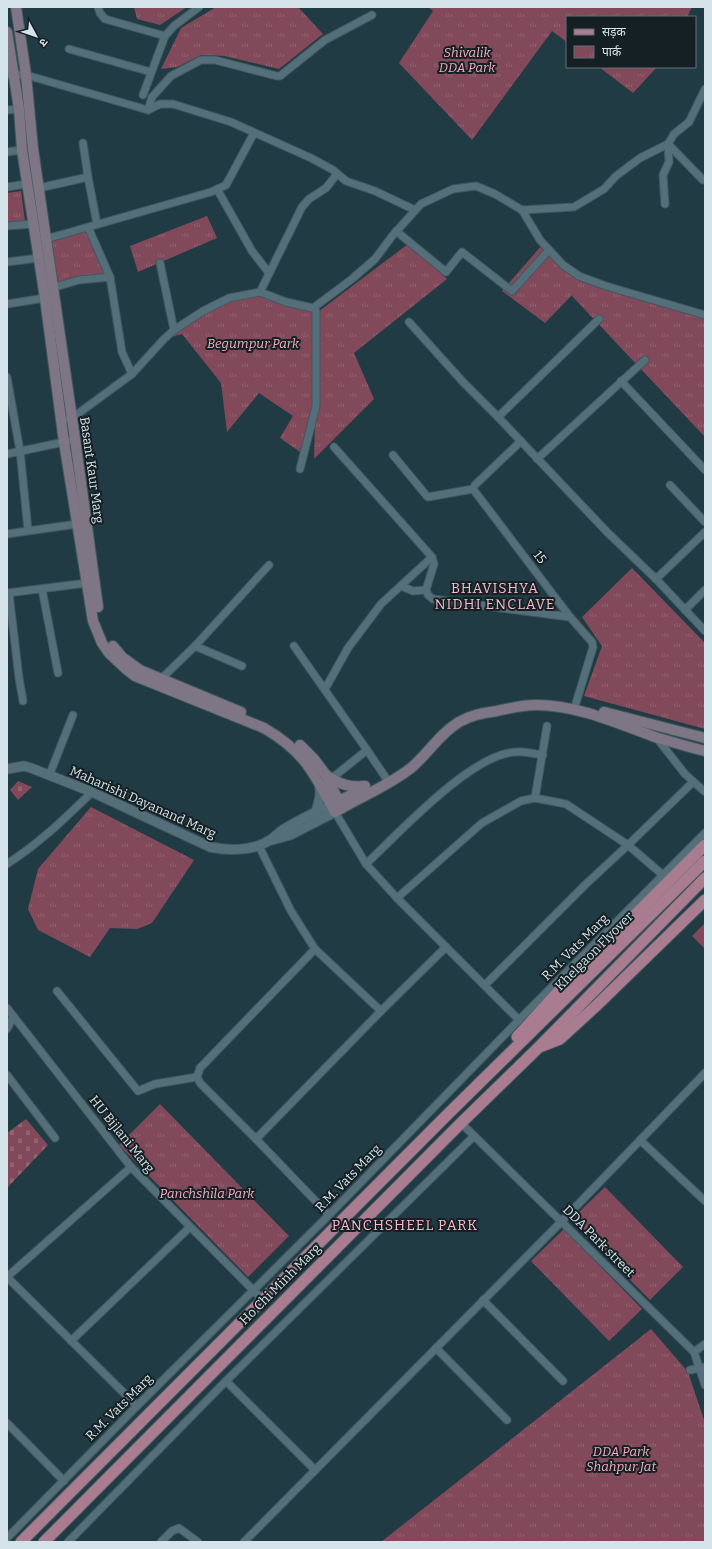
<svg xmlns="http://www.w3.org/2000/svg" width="712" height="1549" font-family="Bitter,'Noto Sans Devanagari',serif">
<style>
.grass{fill:#814959}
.cemetery{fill:url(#cemetery-stones)}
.park{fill:url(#park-tufts)}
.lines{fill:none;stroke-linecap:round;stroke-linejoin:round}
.minor-casing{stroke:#415860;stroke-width:9}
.tertiary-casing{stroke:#415860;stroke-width:11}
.secondary-casing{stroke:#415860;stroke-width:12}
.primary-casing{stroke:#415860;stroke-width:13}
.minor{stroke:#546f79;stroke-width:7}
.tertiary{stroke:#546f79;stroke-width:9}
.secondary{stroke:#7e7684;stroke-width:10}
.primary{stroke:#a97c90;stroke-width:11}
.labels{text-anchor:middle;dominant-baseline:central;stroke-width:4;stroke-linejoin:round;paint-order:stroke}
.park-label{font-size:13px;font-style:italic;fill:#f6aec0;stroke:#152024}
.street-label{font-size:13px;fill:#d5e4ea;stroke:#152024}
.neighbourhood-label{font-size:14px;letter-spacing:1px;fill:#fdbacb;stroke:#152024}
</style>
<defs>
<pattern id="cemetery-stones" width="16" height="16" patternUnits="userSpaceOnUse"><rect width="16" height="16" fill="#814959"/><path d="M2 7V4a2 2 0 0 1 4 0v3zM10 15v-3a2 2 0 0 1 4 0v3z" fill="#926371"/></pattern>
<pattern id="park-tufts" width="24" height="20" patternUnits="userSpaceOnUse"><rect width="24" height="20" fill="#814959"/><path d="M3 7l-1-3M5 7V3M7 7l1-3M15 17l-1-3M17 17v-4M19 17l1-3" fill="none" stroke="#926371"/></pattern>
</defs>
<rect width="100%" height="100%" fill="#213b44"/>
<path class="grass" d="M705,923V949L692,936Z"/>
<g class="cemetery">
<path d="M18,781L32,787L18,800L10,790Z"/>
<path d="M26,1119L48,1145L7,1188V1133Z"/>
</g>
<g class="park">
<path d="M134,7H187L160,25L137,19Z"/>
<path d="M216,7H298L323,34L279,69L224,56L201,55L177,67L161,69L181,28Z"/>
<path d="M428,7H692L687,17H567V42L552,31L472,140L399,63L433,11Z"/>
<path d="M599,67H657L633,93Z"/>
<path d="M21,191L25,221L7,224V193Z"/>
<path d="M207,216L217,238L138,272L130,246Z"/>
<path d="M88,227L110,277L52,284L46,239Z"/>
<path d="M408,244L447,279L354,353L374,399L314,459L315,423L306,456L280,438L293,416L259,393L227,432L221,383L182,334L164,339L229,298L254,292L318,312Z"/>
<path d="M543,244L563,265L584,278L705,315V437L572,296L574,293L545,323L502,291Z"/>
<path d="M632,568L705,643V729L584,696L602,646L582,617Z"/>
<path d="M91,807L194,860L152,923L137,929L110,928L90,957L38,930L28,909L38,869Z"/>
<path d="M160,1104L289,1236L248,1277L119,1145Z"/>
<path d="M605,1187L683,1267L650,1300L571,1220Z"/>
<path d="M564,1229L642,1309L609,1341L531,1261Z"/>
<path d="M651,1329L688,1372L705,1423V1542H381Z"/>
</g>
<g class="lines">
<g class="minor-casing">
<g id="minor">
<path d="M98,7L100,13L105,19L165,36"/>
<path d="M69,49L151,72"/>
<path d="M7,75H26L148,110L160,104H173L231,122L311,158L333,170L346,181L375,191L415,210"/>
<path d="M143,95L165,36L174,26L199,7"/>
<path d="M7,110L19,109"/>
<path d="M148,110L152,97L171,76L201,60H215L277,76H280L325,40L372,15"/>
<path d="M83,143L88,177L97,224"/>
<path d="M7,152L22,150"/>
<path d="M7,187L27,184"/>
<path d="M39,188L88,177"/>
<path d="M217,189L252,251L269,273"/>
<path d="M665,204L663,175L669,162L668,144L703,180"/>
<path d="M522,210L540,240L563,265L579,276L606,286L705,315"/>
<path d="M7,226L33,224"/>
<path d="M88,227L110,277L122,352L132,374"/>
<path d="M396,231L446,272L462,252L512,291L549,250"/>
<path d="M46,239L211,192L226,185L254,133"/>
<path d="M7,262L39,258"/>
<path d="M160,263L174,330"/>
<path d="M52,288L79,280L110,277"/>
<path d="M260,292L302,207L309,199L326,188L337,174"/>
<path d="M7,304L45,298"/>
<path d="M313,308L352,279L375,259L393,235L421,204L453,189L476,186L495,194L522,210L574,207L604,189L616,176L640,158L668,144L674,134L689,122L705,89"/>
<path d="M409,322L463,382L498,417L607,532L656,579L705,631"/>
<path d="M7,377L20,451L28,530"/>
<path d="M621,381L705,470"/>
<path d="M498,417L599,319"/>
<path d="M68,419L72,418L132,374L164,339L174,330L203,311L229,298L260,292L286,302L313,308"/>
<path d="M521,441L475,485L473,489L570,617L592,642L593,647L576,703"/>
<path d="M334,447L432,557L434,564L426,590L428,595L433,599L570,617"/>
<path d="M7,454L64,442L75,439"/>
<path d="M393,455L426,495L428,497L473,489"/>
<path d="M537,459L645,360"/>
<path d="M300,469L316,406V311L313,308"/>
<path d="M670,485L705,522"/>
<path d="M7,534L77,524"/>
<path d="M656,579L705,532"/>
<path d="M401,586L413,591L426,590"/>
<path d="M42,589L58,673"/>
<path d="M7,593L87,583"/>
<path d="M9,593L19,678L23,701"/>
<path d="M685,610L705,590"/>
<path d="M195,646L242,666"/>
<path d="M294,646L367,750L386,778"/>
<path d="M162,678L195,646L269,565"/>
<path d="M325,689L348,648L381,604L432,557"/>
<path d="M656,737L685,774L705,792"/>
<path d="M49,776L73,715"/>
<path d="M331,779L367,750"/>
<path d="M535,798L547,726"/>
<path d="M335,812L366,864L397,898L519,1020"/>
<path d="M259,846L291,911L315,949L381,1011L256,1139L329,1215"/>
<path d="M7,864C41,842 63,820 92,792"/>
<path d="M366,864C398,834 472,753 516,752C524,751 534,754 543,755"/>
<path d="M397,898L482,823L521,801L535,798L566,804L628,845L663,875"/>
<path d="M485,985L585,885L628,845L693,782"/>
<path d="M57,991L138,1091L155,1084L197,1077"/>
<path d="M7,1008L131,1167L263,1300"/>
<path d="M381,1011L446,947"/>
<path d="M7,1029L13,1017"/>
<path d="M7,1075L55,1138"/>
<path d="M461,1123L694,1352L705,1385"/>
<path d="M256,1139L200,1083L197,1077L200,1068L315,949"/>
<path d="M640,1140L705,1201"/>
<path d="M7,1277L137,1406"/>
<path d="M7,1277L131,1167"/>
<path d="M483,1300L563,1381"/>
<path d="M71,1341L190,1227"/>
<path d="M436,1348L507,1420"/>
<path d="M694,1352L705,1344"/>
<path d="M690,1370L705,1367"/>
<path d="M226,1381L315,1470"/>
<path d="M7,1423L64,1481"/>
<path d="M7,1538L137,1406L329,1215L519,1020L705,833"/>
<path d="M68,1542L226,1381L474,1136"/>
<path d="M161,1542L172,1531L179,1528L198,1542"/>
<path d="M244,1542L562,1221L705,1073"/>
</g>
</g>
<g class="tertiary-casing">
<g id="tertiary">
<path d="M7,769L24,766L31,768L92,792L210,847C229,851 254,851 270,840C275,837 279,832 284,829C299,820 315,812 331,805"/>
<path d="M316,812L320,797V784"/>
<path d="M272,840L290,835L335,812"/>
</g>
</g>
<g class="secondary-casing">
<g id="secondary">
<path d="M16,7L26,75L33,149L75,439L98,607"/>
<path d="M7,32L19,109L22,150L45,298L64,442L93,621L102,643L109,653L126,669L135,676L264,728C305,752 313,772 335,812C360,797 388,786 411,768C428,754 439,734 459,722C471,715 483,713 497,711C510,708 522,705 536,705C577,705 617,723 655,737C672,742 688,747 705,751"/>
<path d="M113,646L122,657L140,670L241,712"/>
<path d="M604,712L705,738"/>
<path d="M300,745L314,759L326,775L342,808"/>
<path d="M326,775C339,784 350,788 365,786"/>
<path d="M334,803L364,789"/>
</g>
</g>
<g class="primary-casing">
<g id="primary">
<path d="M517,1037L558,992L705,845"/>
<path d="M542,1046L560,1039L596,1006L705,900"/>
<path d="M21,1542L449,1113L705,861"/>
<path d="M44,1542L461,1123L538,1048L705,878"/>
</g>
</g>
<use href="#minor" class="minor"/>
<use href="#tertiary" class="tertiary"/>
<use href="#secondary" class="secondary"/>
<use href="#primary" class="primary"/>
</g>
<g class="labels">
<g class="park-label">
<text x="467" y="52">Shivalik<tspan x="467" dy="15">DDA Park</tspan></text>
<text x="253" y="343">Begumpur Park</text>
<text x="207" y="1193">Panchshila Park</text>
<text x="621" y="1451">DDA Park<tspan x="621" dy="15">Shahpur Jat</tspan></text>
</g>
<g class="street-label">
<text transform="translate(92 470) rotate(82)">Basant Kaur Marg</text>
<text transform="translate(540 557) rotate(53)">15</text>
<text transform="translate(143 802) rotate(24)">Maharishi Dayanand Marg</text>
<text transform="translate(575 947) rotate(-45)">R.M. Vats Marg</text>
<text transform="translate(594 951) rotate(-45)">Khelgaon Flyover</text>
<text transform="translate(122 1134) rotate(51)">HU Bijlani Marg</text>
<text transform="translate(348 1178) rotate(-46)">R.M. Vats Marg</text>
<text transform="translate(599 1241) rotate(45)">DDA Park street</text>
<text transform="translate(280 1284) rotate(-45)">Ho Chi Minh Marg</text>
<text transform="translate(119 1407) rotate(-45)">R.M. Vats Marg</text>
</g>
<g class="neighbourhood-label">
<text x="495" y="588">BHAVISHYA<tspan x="495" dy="16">NIDHI ENCLAVE</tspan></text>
<text x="405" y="1225">PANCHSHEEL PARK</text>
</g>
</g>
<rect width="712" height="1549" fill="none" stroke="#d5e4ea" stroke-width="16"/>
<rect x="566" y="16" width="130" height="52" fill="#152024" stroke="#626e73"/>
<rect x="574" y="29" width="20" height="6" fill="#a97c90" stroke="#626e73"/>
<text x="602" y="36" font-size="12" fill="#d5e4ea">सड़क</text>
<rect x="574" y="46" width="20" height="12" fill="url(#park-tufts)" stroke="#626e73"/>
<text x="602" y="56" font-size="12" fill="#d5e4ea">पार्क</text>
<g transform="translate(36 36) rotate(130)" stroke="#152024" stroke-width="3" paint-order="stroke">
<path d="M0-3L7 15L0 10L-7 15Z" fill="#d5e4ea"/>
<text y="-6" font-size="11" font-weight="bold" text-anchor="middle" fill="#d5e4ea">उ</text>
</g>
</svg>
